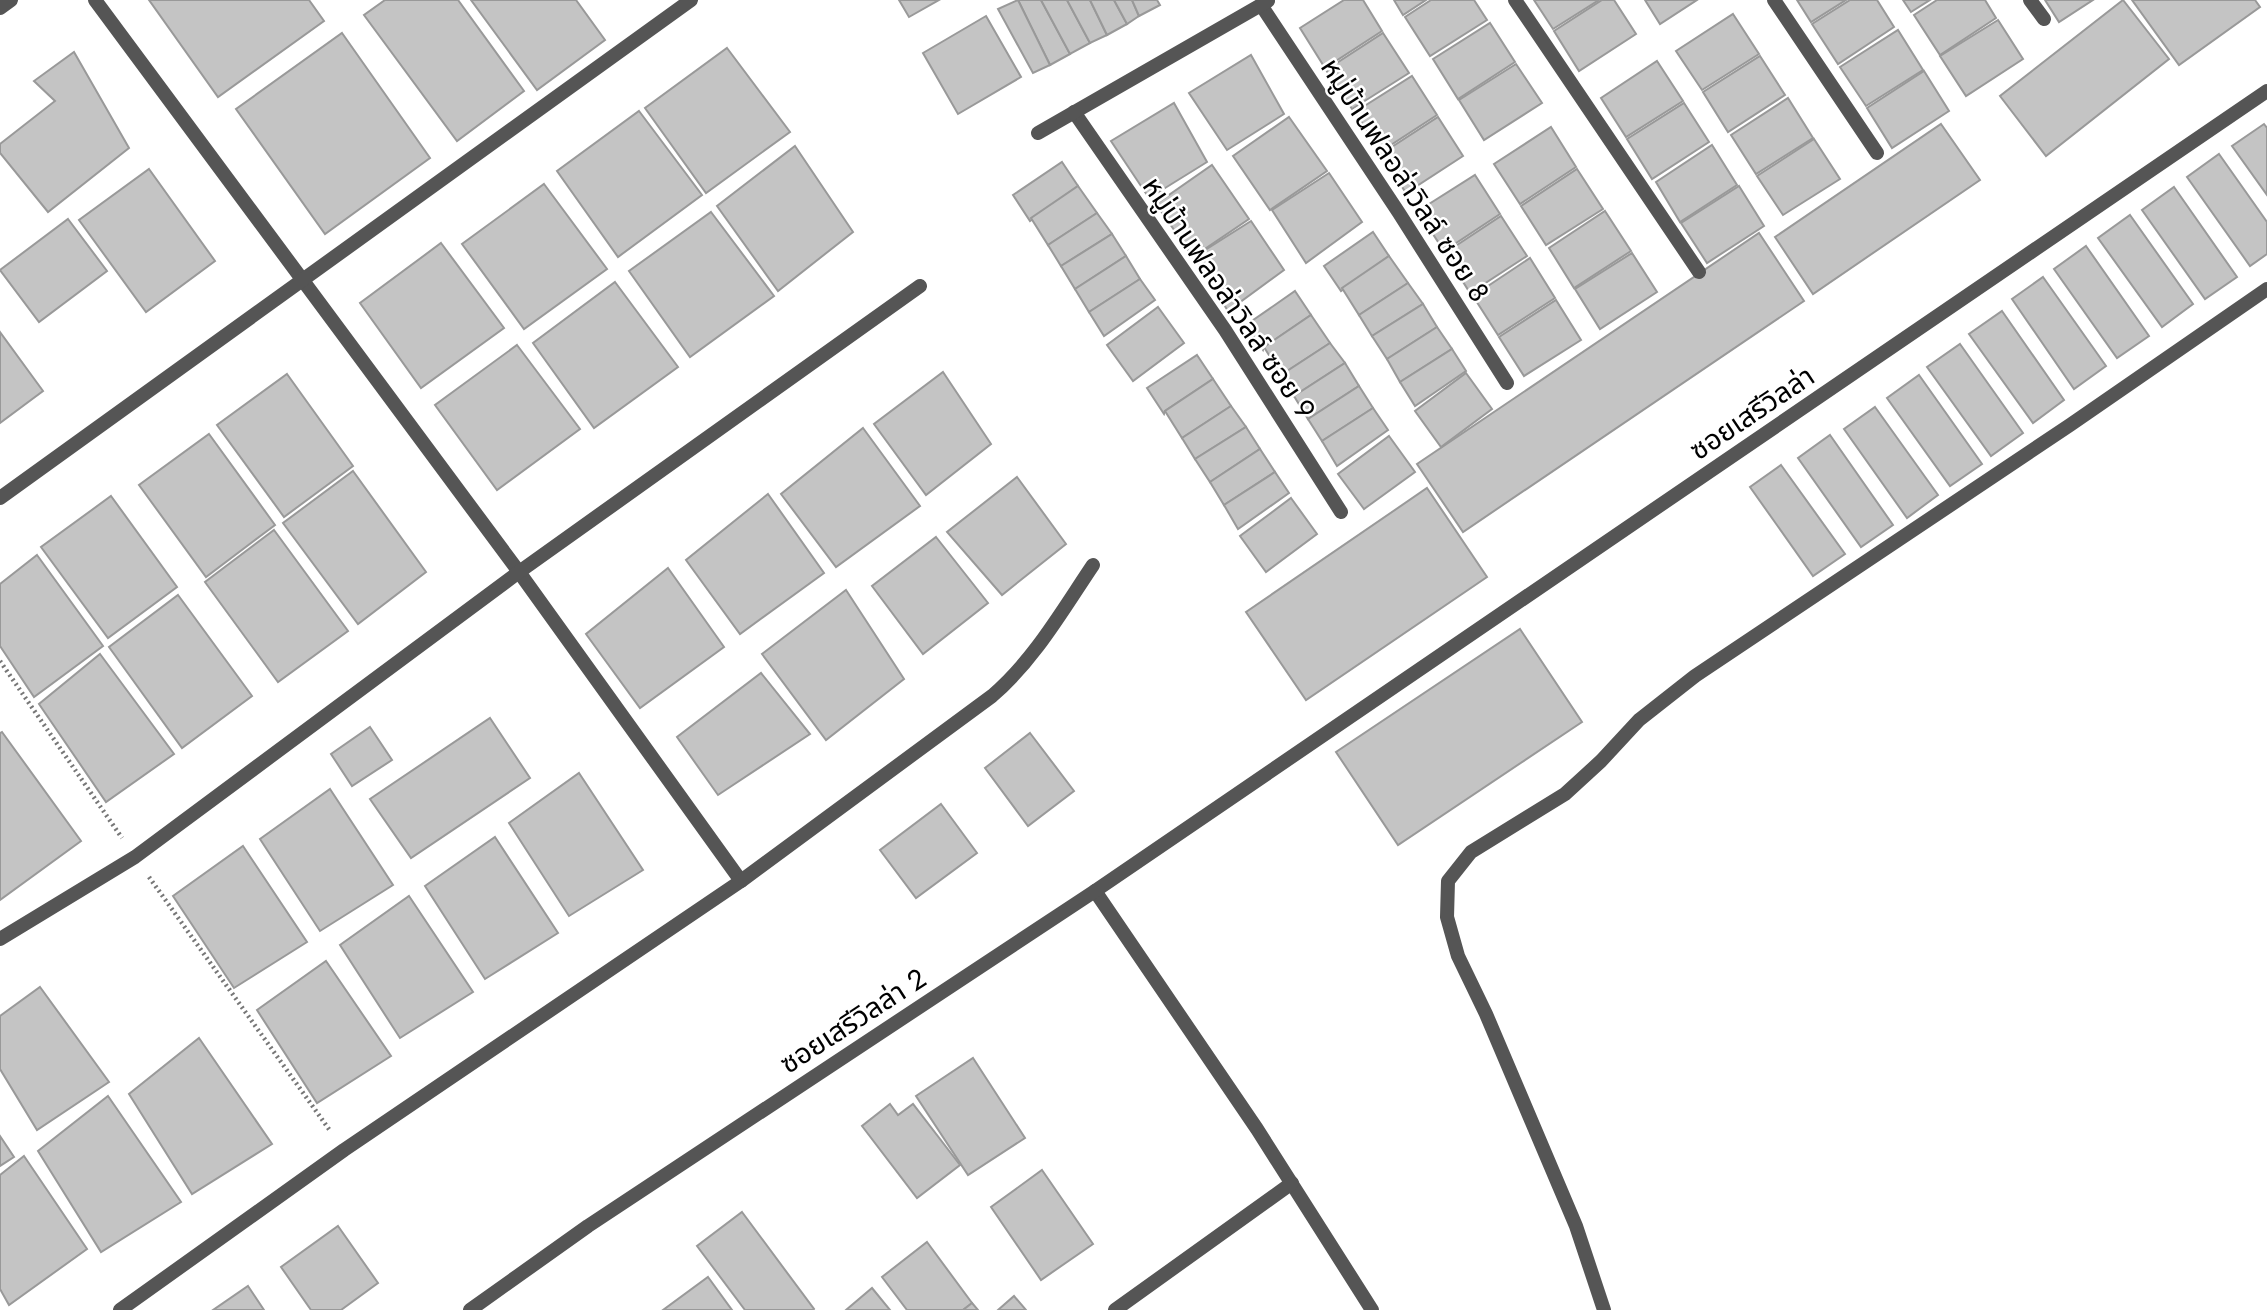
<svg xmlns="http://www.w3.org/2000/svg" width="2267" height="1310" font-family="Jost,'Noto Sans Thai',sans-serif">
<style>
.building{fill:#c4c4c4;stroke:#999;stroke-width:2}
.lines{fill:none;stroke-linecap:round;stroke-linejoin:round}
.path{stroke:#777;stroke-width:4.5;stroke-dasharray:2 3.5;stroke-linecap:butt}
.lane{stroke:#555;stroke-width:14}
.street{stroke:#555;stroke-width:14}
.labels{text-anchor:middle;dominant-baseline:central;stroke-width:5;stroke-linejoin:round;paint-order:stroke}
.street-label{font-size:28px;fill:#000;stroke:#fff}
</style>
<rect width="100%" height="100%" fill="#fff"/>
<g class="building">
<path d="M149,0H309L324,21L218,97Z"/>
<path d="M385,0H458L524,91L457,141L364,15Z"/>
<path d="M471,0H576L605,40L537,90Z"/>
<path d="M899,0H939L909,17Z"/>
<path d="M1018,0H1041L1070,54L1050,65Z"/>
<path d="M1018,0L1050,65L1033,73L998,9Z"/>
<path d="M1041,0H1067L1090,43L1070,54Z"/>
<path d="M1067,0H1090L1107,35L1090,43Z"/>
<path d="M1090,0H1114L1127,24L1107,35Z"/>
<path d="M1114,0H1132L1139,16L1127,24Z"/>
<path d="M1132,0H1157L1160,5L1139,16Z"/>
<path d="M1344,0H1363L1382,31L1325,68L1300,28Z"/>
<path d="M1394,0H1426L1403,15Z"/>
<path d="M1431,0H1474L1487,20L1430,56L1405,17Z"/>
<path d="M1534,0H1599L1553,29Z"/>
<path d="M1602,0H1614L1636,34L1579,71L1554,31Z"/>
<path d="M1645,0H1697L1660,24Z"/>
<path d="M1797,0H1846L1811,22Z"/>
<path d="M1850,0H1877L1894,27L1838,64L1812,24Z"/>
<path d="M1903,0H1930L1911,12Z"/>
<path d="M1937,0H1985L1996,18L1940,55L1914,15Z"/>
<path d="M2045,0H2093L2059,22Z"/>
<path d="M2123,0L2169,59L2046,156L2000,96Z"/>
<path d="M2132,0H2255L2260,7L2179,65Z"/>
<path d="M1733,14L1759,54L1702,90L1676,51Z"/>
<path d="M986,16L1021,77L958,114L923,53Z"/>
<path d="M1998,20L2023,59L1966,96L1940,56Z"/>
<path d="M1490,23L1515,62L1458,99L1433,59Z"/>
<path d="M1898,30L1923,70L1866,106L1840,67Z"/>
<path d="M342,33L430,158L325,234L236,109Z"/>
<path d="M1383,33L1409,73L1352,109L1326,70Z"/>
<path d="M727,48L790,132L706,193L645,108Z"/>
<path d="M74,52L129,148L48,212L0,153V144L55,101L34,81Z"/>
<path d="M1251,55L1284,114L1227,150L1189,93Z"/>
<path d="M1760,56L1785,95L1728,132L1703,92Z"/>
<path d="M1657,61L1683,101L1626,137L1601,98Z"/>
<path d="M1516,64L1542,103L1484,140L1459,100Z"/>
<path d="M1924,71L1949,111L1892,148L1867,108Z"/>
<path d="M1412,76L1437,115L1380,152L1355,112Z"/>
<path d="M1788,98L1813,138L1756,174L1731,135Z"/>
<path d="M1174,103L1207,162L1149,198L1111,141Z"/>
<path d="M1684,103L1709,142L1652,179L1627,139Z"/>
<path d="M639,111L702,195L618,257L557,171Z"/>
<path d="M1289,117L1327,171L1270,210L1233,156Z"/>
<path d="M1438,117L1463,156L1406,193L1381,154Z"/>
<path d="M1941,124L1980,180L1813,294L1775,237Z"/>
<path d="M2264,124L2267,128V195L2232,146Z"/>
<path d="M1551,127L1576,167L1520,204L1494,164Z"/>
<path d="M1814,139L1840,179L1783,215L1757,176Z"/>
<path d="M1712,145L1737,185L1680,222L1656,182Z"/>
<path d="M795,146L853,232L778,291L717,206Z"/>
<path d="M2219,154L2267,222V254L2250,266L2187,177Z"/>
<path d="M1062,162L1078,186L1030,221L1013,195Z"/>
<path d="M1212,165L1249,219L1193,257L1156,204Z"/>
<path d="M149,169L215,261L146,312L79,220Z"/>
<path d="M1577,169L1603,209L1546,245L1521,206Z"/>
<path d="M1329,173L1362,222L1306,263L1272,210Z"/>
<path d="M1475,175L1500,214L1444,251L1418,211Z"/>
<path d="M544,184L607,269L524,329L462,244Z"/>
<path d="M1078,186L1097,213L1048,245L1031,218Z"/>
<path d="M1739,186L1764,226L1707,263L1681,223Z"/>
<path d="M2174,187L2237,277L2205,299L2142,210Z"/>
<path d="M1605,211L1631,251L1574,288L1549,248Z"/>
<path d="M711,212L774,296L690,357L629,271Z"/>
<path d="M1097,213L1112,234L1061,266L1048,245Z"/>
<path d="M2130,215L2193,304L2162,327L2098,238Z"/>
<path d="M1501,216L1527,256L1470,293L1445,253Z"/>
<path d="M68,219L107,271L39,322L0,270Z"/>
<path d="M1251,221L1284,270L1228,311L1194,257Z"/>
<path d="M1373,232L1389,256L1341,291L1324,266Z"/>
<path d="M1759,233L1804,301L1463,532L1417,464Z"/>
<path d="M1112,234L1126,256L1075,289L1061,266Z"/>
<path d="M441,243L504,328L421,388L360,303Z"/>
<path d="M2086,246L2149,336L2117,358L2054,269Z"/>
<path d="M1632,253L1657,292L1600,329L1575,289Z"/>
<path d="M1126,256L1140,279L1089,312L1075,289Z"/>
<path d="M1389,256L1408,283L1359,315L1342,288Z"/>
<path d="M1530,258L1555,298L1498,335L1473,296Z"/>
<path d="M2043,277L2106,366L2074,389L2012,299Z"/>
<path d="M1140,279L1155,300L1104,336L1089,312Z"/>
<path d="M615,282L678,367L594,428L533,343Z"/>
<path d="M1408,283L1423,304L1372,336L1359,315Z"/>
<path d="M1295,291L1311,315L1264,347L1263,350L1246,325Z"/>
<path d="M1556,300L1581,340L1524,376L1499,337Z"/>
<path d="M1423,304L1437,327L1387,359L1372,336Z"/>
<path d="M1158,307L1184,343L1133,381L1107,345Z"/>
<path d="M2002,311L2064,400L2033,423L1969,334Z"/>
<path d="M1311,315L1330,343L1281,375L1264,347Z"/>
<path d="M1437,327L1452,349L1400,382L1387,359Z"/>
<path d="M0,332L43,391L0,423Z"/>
<path d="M1330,343L1345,363L1294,396L1281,375Z"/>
<path d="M1960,344L2023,433L1991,456L1927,367Z"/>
<path d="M517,345L580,429L497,490L435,405Z"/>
<path d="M1452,349L1466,371L1415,406L1400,382Z"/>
<path d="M1197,355L1213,379L1165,411L1164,414L1147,388Z"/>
<path d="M1345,363L1359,386L1308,419L1294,396Z"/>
<path d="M943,372L991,444L926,495L874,424Z"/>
<path d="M1466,373L1492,409L1441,447L1415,411Z"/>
<path d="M287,374L353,466L284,517L217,425Z"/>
<path d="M1919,375L1982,464L1950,486L1887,398Z"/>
<path d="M1213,379L1231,406L1182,438L1165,411Z"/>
<path d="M1359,386L1373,408L1322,441L1308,419Z"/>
<path d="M1231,406L1246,427L1195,459L1182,438Z"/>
<path d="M1875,407L1938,495L1907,518L1844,429Z"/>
<path d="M1373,408L1388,430L1337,466L1322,441Z"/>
<path d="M1246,427L1260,449L1210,482L1195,459Z"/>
<path d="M863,428L920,506L836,567L781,494Z"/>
<path d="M209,434L275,525L206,577L139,485Z"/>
<path d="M1830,435L1893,525L1861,547L1798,458Z"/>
<path d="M1389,436L1415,472L1364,509L1338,474Z"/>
<path d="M1260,449L1275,472L1224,505L1210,482Z"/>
<path d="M1781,465L1845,554L1813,576L1750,487Z"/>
<path d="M353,471L426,572L358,624L283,523Z"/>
<path d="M1275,472L1289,493L1238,529L1224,505Z"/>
<path d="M1017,477L1066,544L1002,595L947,532Z"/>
<path d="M1427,488L1487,577L1306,700L1246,612Z"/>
<path d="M768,494L824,573L740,634L686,560Z"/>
<path d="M111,496L177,587L108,638L41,547Z"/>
<path d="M1291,498L1317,534L1266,572L1240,536Z"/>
<path d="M274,530L348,631L278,682L205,582Z"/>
<path d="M936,537L988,603L923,654L872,586Z"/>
<path d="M37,555L103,646L34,697L0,646V584Z"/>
<path d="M668,568L724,647L640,708L586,634Z"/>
<path d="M846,590L904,679L826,740L762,654Z"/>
<path d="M178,595L252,696L182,748L109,647Z"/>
<path d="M1520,629L1582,722L1398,845L1336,752Z"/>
<path d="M100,654L174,754L106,802L39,704Z"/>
<path d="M761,673L810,734L718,795L677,737Z"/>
<path d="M490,718L530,778L411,858L370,799Z"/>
<path d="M370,727L392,760L352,786L331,754Z"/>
<path d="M2,732L81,841L0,900V733Z"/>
<path d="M1030,733L1074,791L1028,826L985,768Z"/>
<path d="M579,773L643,870L569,916L509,823Z"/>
<path d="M330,789L393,885L320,931L260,839Z"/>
<path d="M941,804L977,853L916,898L880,850Z"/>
<path d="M495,837L558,933L485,979L425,886Z"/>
<path d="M243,846L307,942L234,988L173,896Z"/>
<path d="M409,896L473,992L400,1038L340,945Z"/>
<path d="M326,961L391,1056L317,1103L257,1010Z"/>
<path d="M40,987L109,1082L37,1130L0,1069V1016Z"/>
<path d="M199,1038L272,1144L192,1194L129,1094Z"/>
<path d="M973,1058L1025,1138L968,1175L916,1096Z"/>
<path d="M108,1096L181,1202L101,1252L38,1151Z"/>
<path d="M890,1104L898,1115L913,1104L960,1165L917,1198L862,1126Z"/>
<path d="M0,1136L14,1157L0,1166Z"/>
<path d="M24,1156L87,1249L9,1305L0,1289V1175Z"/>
<path d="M1042,1170L1093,1244L1041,1280L991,1207Z"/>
<path d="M742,1212L814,1309L813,1310H745L697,1246Z"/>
<path d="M338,1226L378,1283L341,1310H311L281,1267Z"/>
<path d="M927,1242L972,1303L963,1310H907L882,1277Z"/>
<path d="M708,1277L732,1310H663Z"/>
<path d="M248,1286L264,1310H213Z"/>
<path d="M872,1288L890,1310H846Z"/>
<path d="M1014,1296L1026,1310H998Z"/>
<path d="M972,1303L978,1310H963Z"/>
</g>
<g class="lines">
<g class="path">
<path d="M0,661L122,838"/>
<path d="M149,877L331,1132"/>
</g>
<path class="lane" d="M1604,1310L1576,1226L1486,1014L1458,956L1447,917L1448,881L1471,852L1565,794L1601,761L1639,720L1695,676L2070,425L2267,289"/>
<g class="street">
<path d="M95,0L519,572L741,881"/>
<path d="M1515,0L1699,272"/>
<path d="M1774,0L1877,153"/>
<path d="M2030,0L2044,19"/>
<path d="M1261,5L1399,213L1507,383"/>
<path d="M0,8L11,0"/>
<path d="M1074,112L1225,330L1341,512"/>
<path d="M1038,133L1268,1"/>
<path d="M0,498L691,0"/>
<path d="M1095,891L1257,1129L1372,1310"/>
<path d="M0,939L135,857L519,572L920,286"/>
<path d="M120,1310L344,1150L741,881L992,696C1034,660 1062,611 1093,565"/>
<path d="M470,1310L588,1226L1095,891L2267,91"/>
<path d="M1115,1310L1292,1183"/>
</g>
</g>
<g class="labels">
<g class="street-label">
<text transform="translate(1405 180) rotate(57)">หมู่บ้านฟลอล่าวิลล์ ซอย 8</text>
<text transform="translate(1229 298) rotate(56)">หมู่บ้านฟลอล่าวิลล์ ซอย 9</text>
<text transform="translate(1752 413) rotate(-34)">ซอยเสรีวิลล่า</text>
<text transform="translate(853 1021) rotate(-33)">ซอยเสรีวิลล่า 2</text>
</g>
</g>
</svg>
